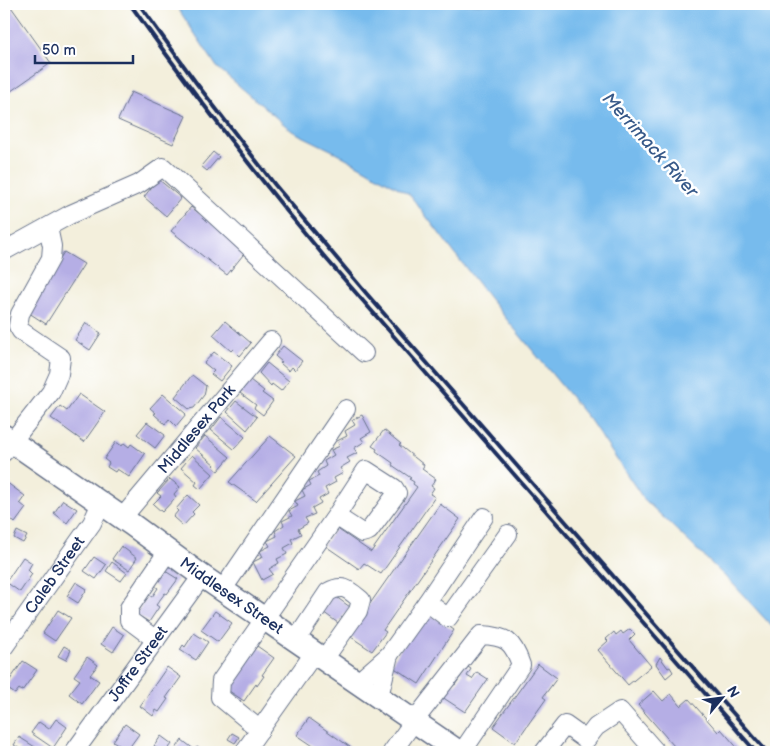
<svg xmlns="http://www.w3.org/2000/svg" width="780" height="756" font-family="'Balsamiq Sans',sans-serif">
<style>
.water{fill:#77bbed;stroke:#4975a6}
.building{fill:#b5aee5}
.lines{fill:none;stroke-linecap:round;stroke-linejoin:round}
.minor-casing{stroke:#67728a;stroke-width:20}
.major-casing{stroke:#67728a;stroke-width:25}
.minor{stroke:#fff;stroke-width:18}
.major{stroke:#fff;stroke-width:22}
.rail{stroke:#1b2f5e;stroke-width:4}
.labels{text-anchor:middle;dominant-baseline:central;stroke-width:5;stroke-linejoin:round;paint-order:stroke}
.street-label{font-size:16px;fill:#1b2f5e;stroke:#fff}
.water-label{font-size:18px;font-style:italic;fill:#375989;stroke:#fff}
</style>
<rect width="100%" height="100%" fill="#fff"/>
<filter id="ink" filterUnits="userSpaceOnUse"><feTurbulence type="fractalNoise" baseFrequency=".02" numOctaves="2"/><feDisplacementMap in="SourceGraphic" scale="10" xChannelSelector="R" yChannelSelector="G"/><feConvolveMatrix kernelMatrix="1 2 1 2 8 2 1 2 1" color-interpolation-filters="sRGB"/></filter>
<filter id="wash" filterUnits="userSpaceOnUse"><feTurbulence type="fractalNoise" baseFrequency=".0096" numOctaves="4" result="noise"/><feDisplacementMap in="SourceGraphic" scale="20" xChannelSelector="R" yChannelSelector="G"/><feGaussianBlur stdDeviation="1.12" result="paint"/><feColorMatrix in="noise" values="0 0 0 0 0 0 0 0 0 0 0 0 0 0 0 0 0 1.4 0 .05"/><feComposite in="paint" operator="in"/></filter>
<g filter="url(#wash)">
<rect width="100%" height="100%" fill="#f3efdc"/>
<path class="water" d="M175,4H776V631L735,586L643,498L590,420L489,298L409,194L335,152L292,131L217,67Z"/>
<g id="blocks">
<g class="building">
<path d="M4,4H9L51,63L4,96Z"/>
<path d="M131,92L186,116L173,144L118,120Z"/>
<path d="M213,152L219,157L207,171L201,166Z"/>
<path d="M158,179L181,198L166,216L144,197Z"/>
<path d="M191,207L247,250L227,275L171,231Z"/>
<path d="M64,252L84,264L46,324L26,311Z"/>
<path d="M225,321L251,343L240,356L233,349L231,351L213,335Z"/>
<path d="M86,323L101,333L90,350L75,340Z"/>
<path d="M283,346L302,361L295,370L292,367L289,371L280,363L282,362L275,356Z"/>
<path d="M214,352L232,366L220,381L211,374L214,371L204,363Z"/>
<path d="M267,363L289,381L281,391L272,384L271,386L259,373Z"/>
<path d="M192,375L206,386L204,395L194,408L189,409L175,397Z"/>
<path d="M250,380L264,391L262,393L273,401L263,415L254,408L256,405L240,393Z"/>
<path d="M79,394L105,412L84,442L51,418L60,406L67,411Z"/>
<path d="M163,394L186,414L176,426L169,419L165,424L154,414L156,413L150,408Z"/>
<path d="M236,401L257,417L247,430L227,412Z"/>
<path d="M362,415L371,432L361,438L364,442L354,448L357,453L347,458L350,462L340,468L343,473L334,478L336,482L325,488L328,494L319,499L321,503L312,508L315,514L305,518L308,523L298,529L301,534L291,539L293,543L284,548L287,554L277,559L279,563L269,569L273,574L262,580L253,562L263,557L260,551L270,546L267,541L277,536L275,531L284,525L282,521L292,516L289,511L298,506L295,501L305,496L302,490L311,485L309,481L319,476L317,472L326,466L324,461L334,455L331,450L340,446L337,441L347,436L345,431L355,425L352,420Z"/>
<path d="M221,417L245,437L234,449L211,430Z"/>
<path d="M147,422L165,435L155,448L137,434Z"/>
<path d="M384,430L401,444L399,445L424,465L422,469L436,479L431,486L434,488L430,494L435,497L381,574L364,563L359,569L324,545L336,528L371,552L417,487L413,484L414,482L409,479L411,478L392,465L393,463L376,451L377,449L372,446Z"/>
<path d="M205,436L230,457L218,471L213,467L215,465L195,448Z"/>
<path d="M270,436L296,456L256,501L229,482Z"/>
<path d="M116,442L122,446L124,443L129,447L131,444L145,454L129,477L117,469L115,472L107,467L109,463L104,459Z"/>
<path d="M192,455L213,474L200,489L195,485L197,482L181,468Z"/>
<path d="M170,479L180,487L174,494L176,497L162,512L153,504L161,496L157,493Z"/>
<path d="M6,482L25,496L20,503L26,508L15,523L8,517L9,516L4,512V485Z"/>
<path d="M188,495L199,505L192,512L194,514L183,526L173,517L178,511L176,509Z"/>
<path d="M63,500L77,509L67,523L54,513Z"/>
<path d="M440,504L460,519L383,630L386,632L372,651L348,635Z"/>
<path d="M17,531L27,536L23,543L14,538Z"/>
<path d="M121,546L137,558L129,570L112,559Z"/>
<path d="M23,557L32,563L28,570L32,574L20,592L6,582Z"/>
<path d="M94,557L106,565L96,579L84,571Z"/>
<path d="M112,562L127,573L121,581L106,571Z"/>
<path d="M162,569L178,579L167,594L165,593L156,605L159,607L149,622L136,614L149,595L152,597L158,588L152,584Z"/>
<path d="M76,582L87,589L78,603L67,596Z"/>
<path d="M332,594L350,607L338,623L323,612Z"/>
<path d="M58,610L71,618L55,641L43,633Z"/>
<path d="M215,611L232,623L218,642L201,630Z"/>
<path d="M426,611L454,630L419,684L390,665Z"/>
<path d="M112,627L124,635L113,652L101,644Z"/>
<path d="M630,629L635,634L629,640L651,666L628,685L598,650L608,641L606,639L614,632L616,635L621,631L623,634Z"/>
<path d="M194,633L208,642L196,660L180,650L183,645L185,647Z"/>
<path d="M64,646L71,650L66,660L58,656Z"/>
<path d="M257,646L274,658L262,675L264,676L257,686L256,684L244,701L226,689Z"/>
<path d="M87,657L98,665L90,675L99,681L82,704L69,694L80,680L74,676Z"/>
<path d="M660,657L668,668L670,667L673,672L666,678L656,664Z"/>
<path d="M23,661L37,670L22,691L19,689L15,694L5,687Z"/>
<path d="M538,664L557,678L543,697L546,699L515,743L493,727Z"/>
<path d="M465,665L471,669L467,676L472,679L477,672L488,679L465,712L442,697L449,681L455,685L463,673L460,671Z"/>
<path d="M167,667L181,677L166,698L168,699L159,712L156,710L153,716L140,706Z"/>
<path d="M654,691L663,701L671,694L681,706L689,699L718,732L721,729L741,752H670L668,751L674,746L638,705Z"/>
<path d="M309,718L357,752H322L297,735Z"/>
<path d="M56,719L67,727L53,748L31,733L39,722L49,729Z"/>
<path d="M125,724L139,734L126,752H122L116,748L119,745L113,741Z"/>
<path d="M232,733L239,737L235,743L228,739Z"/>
<path d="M161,736L172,744L166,752H162L154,746Z"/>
<path d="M19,737L43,752H18L20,749L14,745Z"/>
<path d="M182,740L195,750L197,747L205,752H178L175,750Z"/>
<path d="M584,743L598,752H578Z"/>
</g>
</g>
</g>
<g filter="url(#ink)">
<use href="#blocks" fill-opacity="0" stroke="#67728a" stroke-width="1"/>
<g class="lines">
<g class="minor-casing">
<g id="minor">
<path d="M4,251L71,214L139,184L163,167L364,353"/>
<path d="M4,452L51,392L59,374L61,358L21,331L18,326L20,314L51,258L52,246L48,227"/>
<path id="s1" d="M122,518L271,341"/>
<path d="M223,589L346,409"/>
<path d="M427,602L484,517"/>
<path d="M156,640L129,620V608L168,551"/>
<path d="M296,640L328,592C343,583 349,590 361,600L358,611L324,659"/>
<path id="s2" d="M4,647L92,523L101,503"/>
<path d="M389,655L427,602L448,618L508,534"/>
<path d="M358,682L389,655L379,697"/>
<path d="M260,730L220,697L221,681L336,516L362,533L369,531L397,493L394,488L366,470L336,516"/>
<path id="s3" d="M74,752L202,576"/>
<path d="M244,752L315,652"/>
<path d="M392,752L414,721L481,635C506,636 513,641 521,665L462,752"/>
<path d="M544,752L565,725L586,740L596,727L620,711L656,752"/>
</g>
</g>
<g class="major-casing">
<g id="major">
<path id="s4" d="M4,436L131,524L202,576L459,752"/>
</g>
</g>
<use href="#minor" class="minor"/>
<use href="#major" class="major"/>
<g class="rail">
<path d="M130,4C191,90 255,174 323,255L756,752"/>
<path d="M139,4L197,84L275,185L366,293L767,752"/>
</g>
</g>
</g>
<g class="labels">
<g class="street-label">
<text stroke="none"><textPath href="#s1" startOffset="116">Middlesex Park</textPath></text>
<text stroke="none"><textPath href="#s2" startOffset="88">Caleb Street</textPath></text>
<text stroke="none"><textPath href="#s4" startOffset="278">Middlesex Street</textPath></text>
<text stroke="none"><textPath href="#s3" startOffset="109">Joffre Street</textPath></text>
</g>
<g class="water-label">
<text transform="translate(650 145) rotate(48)">Merrimack River</text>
</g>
</g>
<rect width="780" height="756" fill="none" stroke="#fff" stroke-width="20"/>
<g transform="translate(722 698) rotate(61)" stroke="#ffffff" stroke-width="4" paint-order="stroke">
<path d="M0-4L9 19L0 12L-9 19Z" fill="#1b2f5e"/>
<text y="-8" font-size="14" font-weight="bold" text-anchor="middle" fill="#1b2f5e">N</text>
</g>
<path d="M35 55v8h98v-8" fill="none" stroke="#1b2f5e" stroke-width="2.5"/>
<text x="42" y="55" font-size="15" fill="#1b2f5e" stroke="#ffffff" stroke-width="4" paint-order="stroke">50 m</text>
</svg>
